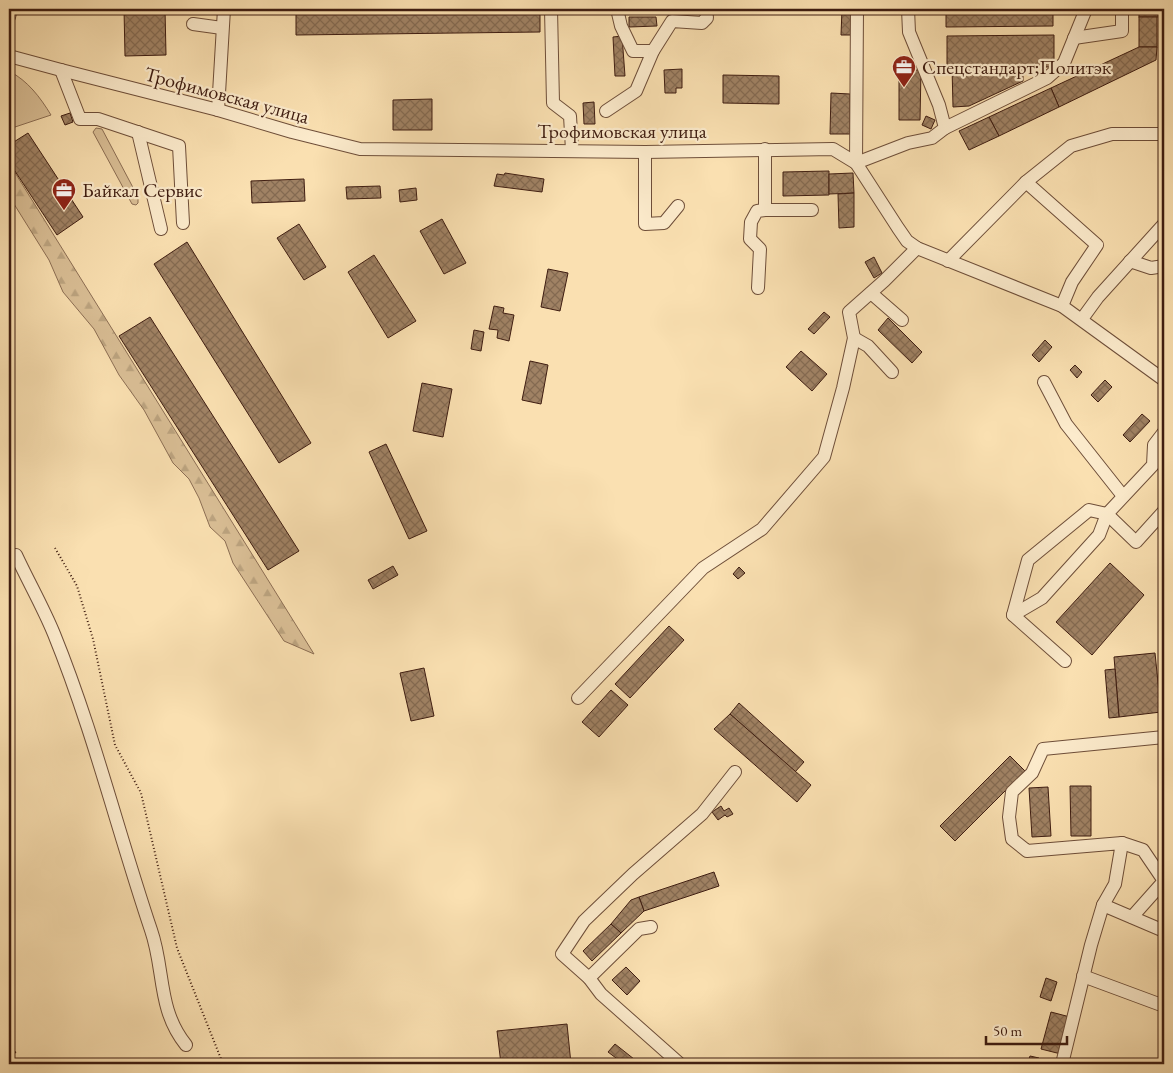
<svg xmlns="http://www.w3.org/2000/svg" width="1173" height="1073" font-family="'EB Garamond',serif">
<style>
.green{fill:#dabf96;stroke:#8c6e54}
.forest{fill:url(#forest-firs);stroke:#8c6e54}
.building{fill:url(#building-cross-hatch);stroke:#3f1d11}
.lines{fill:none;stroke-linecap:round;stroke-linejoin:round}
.minor-casing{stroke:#6e4e39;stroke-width:14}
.path{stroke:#3f1d11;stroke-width:2;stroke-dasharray:1 2.5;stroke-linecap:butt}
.minor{stroke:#fcebcc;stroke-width:12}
.rail{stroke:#3f1d11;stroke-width:3;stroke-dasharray:9 9;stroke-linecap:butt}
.labels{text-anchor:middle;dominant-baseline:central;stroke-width:4.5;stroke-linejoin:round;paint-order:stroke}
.poi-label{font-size:20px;fill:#3f1d11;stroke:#fcebcc;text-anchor:start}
.street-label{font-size:20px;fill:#3f1d11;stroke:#fcebcc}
</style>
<defs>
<pattern id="forest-firs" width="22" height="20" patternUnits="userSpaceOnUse" patternTransform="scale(1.25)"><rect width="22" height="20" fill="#dabf96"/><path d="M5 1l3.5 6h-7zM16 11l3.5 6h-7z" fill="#bca480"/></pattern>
<pattern id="building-cross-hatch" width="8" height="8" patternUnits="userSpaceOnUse" patternTransform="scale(1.25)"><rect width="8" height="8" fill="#a08264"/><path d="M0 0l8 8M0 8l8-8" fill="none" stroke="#846a51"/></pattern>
</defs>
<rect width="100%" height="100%" fill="#fae0b1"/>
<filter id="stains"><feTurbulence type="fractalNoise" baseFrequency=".004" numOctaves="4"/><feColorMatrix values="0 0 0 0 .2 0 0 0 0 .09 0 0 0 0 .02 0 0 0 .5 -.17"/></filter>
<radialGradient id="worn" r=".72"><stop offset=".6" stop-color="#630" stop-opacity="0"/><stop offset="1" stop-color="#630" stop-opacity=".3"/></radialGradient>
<g class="green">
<path d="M9,71C28,81 40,97 51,115L9,129Z"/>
<path d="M96,128L102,129L138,197V203L136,205L132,204L93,132Z"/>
</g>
<path class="forest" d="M9,163L314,654L284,641L233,563L225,541L210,527L199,498L189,479L173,463L144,410L119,375L94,329L63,292L49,260L9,196Z"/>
<g class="building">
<path d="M38,9H81V13L38,14Z"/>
<path d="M124,9H165L166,55L125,56Z"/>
<path d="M296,9H540V32L296,35Z"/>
<path d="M842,9H853V35H841Z"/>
<path d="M946,9H1053V26L946,27Z"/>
<rect x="1139" y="9" width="22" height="8"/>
<path d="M629,17H656L657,26L629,27Z"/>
<rect x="1139" y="17" width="18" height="30"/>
<path d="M1054,35V67H947V36Z"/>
<path d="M622,36L625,76H615L613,37Z"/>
<path d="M1139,47H1157L1156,60L1059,107L1051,88Z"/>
<path d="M952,67H1023V81L969,106L953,107Z"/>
<path d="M682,69V88H676V93H665L664,70Z"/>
<path d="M899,70H921L920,120H899Z"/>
<path d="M723,75L779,76V104L723,103Z"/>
<path d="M1051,88L1059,107L999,136L989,117Z"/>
<path d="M831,93L850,94V134H830Z"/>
<path d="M432,99V130H393V100Z"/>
<path d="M594,102L595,124H584L583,103Z"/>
<path d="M70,113L73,122L65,125L61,116Z"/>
<path d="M926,116L935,120L931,129L922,125Z"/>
<path d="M989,117L999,136L969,150L959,131Z"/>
<path d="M28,133L83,217L57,235L9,162V145Z"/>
<path d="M829,171V195L783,196V172Z"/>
<path d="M505,173L544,179L542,192L494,186L497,174L504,175Z"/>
<path d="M853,173L854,193L829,194V174Z"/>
<path d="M304,179L305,201L252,203L251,181Z"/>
<path d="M380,186L381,198L347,199L346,187Z"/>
<path d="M416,188L417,200L400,202L399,190Z"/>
<path d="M854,193V227L839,228L838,194Z"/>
<path d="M442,219L466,263L444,274L420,231Z"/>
<path d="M299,224L326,267L304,280L277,238Z"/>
<path d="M187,242L311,443L279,463L154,264Z"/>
<path d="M374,255L416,321L388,338L348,272Z"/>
<path d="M874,257L882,273L874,278L865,262Z"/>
<path d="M548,269L568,273L560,311L541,307Z"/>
<path d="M494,306L504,308L503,313L514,315L509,341L497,338L498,330L489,329Z"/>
<path d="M824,312L830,317L814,334L808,329Z"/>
<path d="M150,317L299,551L268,570L119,336Z"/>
<path d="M888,318L922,352L912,363L878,330Z"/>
<path d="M474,330L484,332L481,351L471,349Z"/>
<path d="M1045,340L1052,347L1039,362L1032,355Z"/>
<path d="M801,351L827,374L812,391L786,367Z"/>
<path d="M530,361L548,365L541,404L522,400Z"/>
<path d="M1075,365L1082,372L1077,378L1070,370Z"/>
<path d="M1105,380L1112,387L1098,402L1091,395Z"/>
<path d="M422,383L452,389L443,437L413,431Z"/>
<path d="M1142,414L1150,421L1130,442L1123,435Z"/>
<path d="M386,444L427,531L409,539L369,452Z"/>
<path d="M1110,563L1144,595L1092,655L1056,622Z"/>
<path d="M393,566L398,575L373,589L368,580Z"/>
<path d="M739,567L745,573L738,579L733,574Z"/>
<path d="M669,626L684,640L630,698L615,684Z"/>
<path d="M1155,653L1161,712L1119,717L1114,657Z"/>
<path d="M424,668L434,716L411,721L400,673Z"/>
<path d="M1115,669L1119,717L1109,718L1105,670Z"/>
<path d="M611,690L628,705L599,737L582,722Z"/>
<path d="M1159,695H1164V715L1161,716Z"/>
<path d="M739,703L804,762L795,772L730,714Z"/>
<path d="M730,714L811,785L797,802L714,729Z"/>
<path d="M1010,756L1025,771L955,841L940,826Z"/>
<path d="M1070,786H1091V836H1071Z"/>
<path d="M1048,787L1051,836L1032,837L1029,788Z"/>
<path d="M721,806L724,811L729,808L733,814L727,817L725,815L718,820L712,812Z"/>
<path d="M714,872L719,886L644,911L639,897Z"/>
<path d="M639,897L644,911L621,933L611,924L631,900Z"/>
<path d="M611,924L621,933L592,961L583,951Z"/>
<path d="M626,967L640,981L627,995L612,980Z"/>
<path d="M1046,978L1057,982L1051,1001L1040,997Z"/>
<path d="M1051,1012L1070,1017L1061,1054L1041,1049Z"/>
<path d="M567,1024L571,1064H501L497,1031Z"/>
<path d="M615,1044L639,1063V1064H624L608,1052Z"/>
<path d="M1030,1056L1039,1058L1038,1064H1027Z"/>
</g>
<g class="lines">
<g class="minor-casing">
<g id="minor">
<path d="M551,9L553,103L570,116L572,150"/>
<path d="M617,9L621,26L633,51H653L672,21L702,23L707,18L706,9"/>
<path d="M9,17L11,9"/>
<path d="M193,24L222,28"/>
<path d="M1074,38L1122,31V9"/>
<path d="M9,56L61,70L218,110L292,132L360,149L645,152L833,149L856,163L898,228L907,241L917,248L1062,306L1164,380"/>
<path d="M61,70L80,119H98L179,146L183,223"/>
<path d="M218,110L224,9"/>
<path d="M606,111L636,91L653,51"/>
<path d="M945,128L1047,78L1064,63L1086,9"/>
<path d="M138,132L161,229"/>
<path d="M765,149V210H812"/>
<path d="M645,152V224L664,223L678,206"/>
<path d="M856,163L908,143L932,138L945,128L939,105L909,32L908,9"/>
<path d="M856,163L857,9"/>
<path d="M1026,182L1097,245L1072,282L1062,306"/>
<path d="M948,261L1026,182L1071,146L1112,134H1159"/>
<path d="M1130,261L1151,268L1164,266"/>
<path d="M758,288L760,249L750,239L751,222L757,211L765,210"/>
<path d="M871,293L902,320"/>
<path d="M1082,319L1098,297L1164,224"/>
<path d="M854,338L868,346L892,372"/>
<path d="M1044,382L1066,424L1123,496"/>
<path d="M16,555C28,581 43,607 54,634C93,730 118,832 151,930C165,970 157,1009 186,1045"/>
<path d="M1013,615L1042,598L1099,535L1107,514L1153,465L1154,445L1164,432"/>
<path d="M1065,661L1013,615L1028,560L1089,510L1107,514L1136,542L1164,511"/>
<path d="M578,698L703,568L762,529L824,457L843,388L854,338L849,312L884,281L917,248"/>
<path d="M1122,843L1143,850L1164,881"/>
<path d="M1103,905L1115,884L1122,843L1027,851L1012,839L1009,817L1012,792L1032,773L1043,749L1164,737"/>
<path d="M1132,917L1164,881"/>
<path d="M1083,976L1164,1006"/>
<path d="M589,978L639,929L651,927"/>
<path d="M680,1064L601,994L589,978L562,954L584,921L633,874L702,814L735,772"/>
<path d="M1062,1064L1091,945L1103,905L1164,931"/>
</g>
</g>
<path class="path" d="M55,548L77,586L93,639L115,745L141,793L177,948L223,1064"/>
<use href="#minor" class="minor"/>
<path class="rail" d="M9,1047L26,1064"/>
</g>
<defs>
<g id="office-pin" transform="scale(1.25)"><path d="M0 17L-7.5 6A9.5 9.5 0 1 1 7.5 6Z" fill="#8f2418" stroke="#fcebcc"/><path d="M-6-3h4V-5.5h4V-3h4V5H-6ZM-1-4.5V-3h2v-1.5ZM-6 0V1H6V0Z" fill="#fff"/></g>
</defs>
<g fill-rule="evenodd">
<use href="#office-pin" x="904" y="67"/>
<use href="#office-pin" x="64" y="190"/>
</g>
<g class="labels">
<g class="poi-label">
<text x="922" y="67">Спецстандарт;Политэк</text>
<text x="82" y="190">Байкал Сервис</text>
</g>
<g class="street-label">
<text transform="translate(227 95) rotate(15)">Трофимовская улица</text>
<text x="622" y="131">Трофимовская улица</text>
</g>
</g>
<rect width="1173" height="1073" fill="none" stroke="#fae0b1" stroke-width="30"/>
<rect x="10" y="10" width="1153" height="1053" fill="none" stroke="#3f1d11" stroke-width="2.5"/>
<rect x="15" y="15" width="1143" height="1043" fill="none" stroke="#3f1d11"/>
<path d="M986 1036v8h81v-8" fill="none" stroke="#3f1d11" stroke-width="2.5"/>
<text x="993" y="1036" font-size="15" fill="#3f1d11" stroke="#fcebcc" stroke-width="4" paint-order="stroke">50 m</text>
<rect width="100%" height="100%" filter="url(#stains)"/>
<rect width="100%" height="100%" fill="url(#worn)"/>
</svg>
